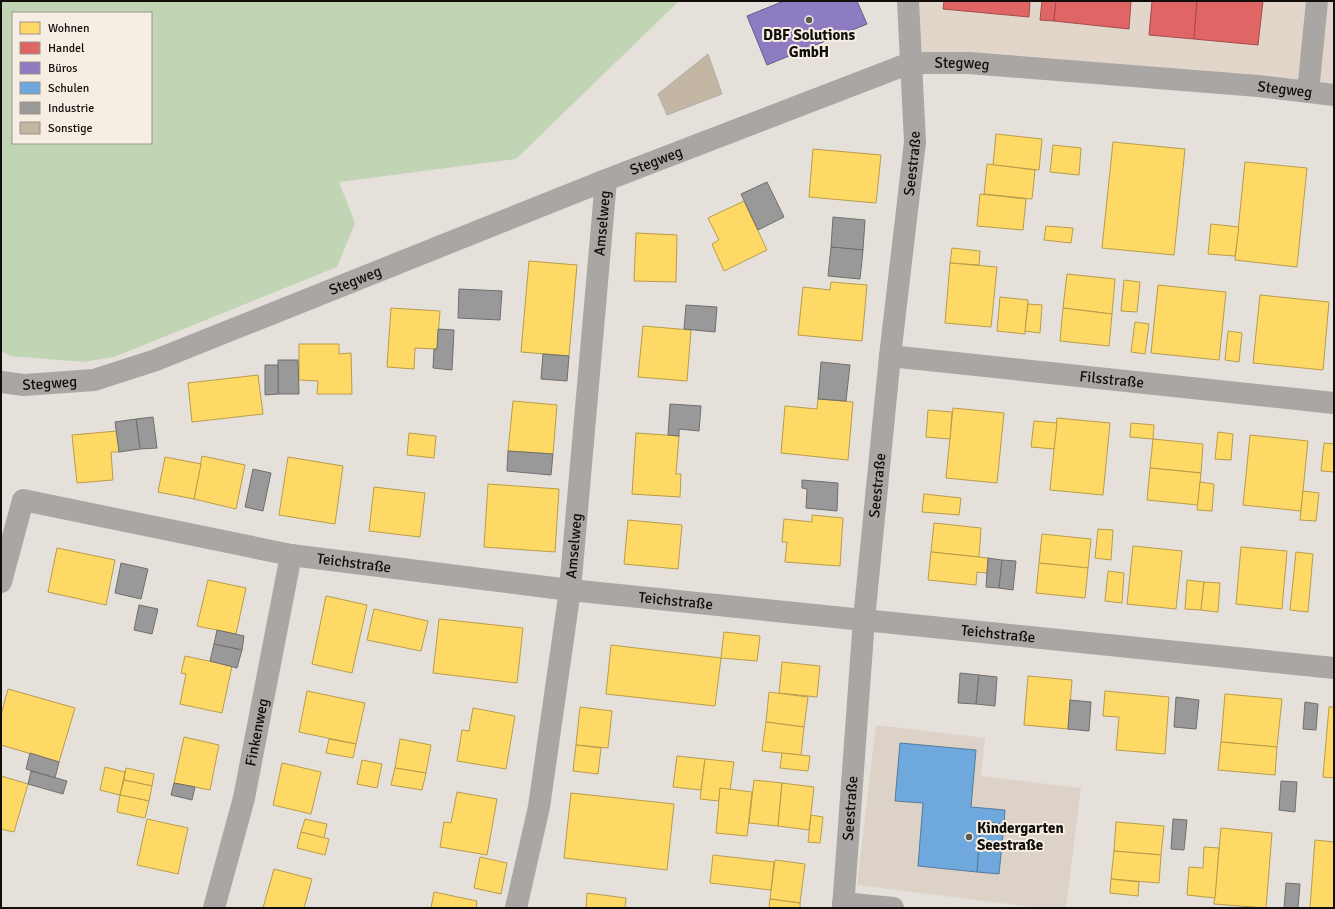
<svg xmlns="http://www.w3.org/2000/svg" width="1335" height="909" font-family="Signika,sans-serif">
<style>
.commercial{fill:#e2d5ca}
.built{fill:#dcd2c7}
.green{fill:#c1d5b5;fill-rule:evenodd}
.homes{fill:#ffd966;stroke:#b89c4b}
.shops{fill:#e06666;stroke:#a24c4b}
.offices{fill:#8e7cc3;stroke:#685b8c}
.schools{fill:#6fa8dc;stroke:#537a9d}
.industry{fill:#999;stroke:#706f6e}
.building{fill:#c3b6a2;stroke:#b2afab}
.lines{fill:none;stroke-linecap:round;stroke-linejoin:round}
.street{stroke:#a9a6a4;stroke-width:22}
.poi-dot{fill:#5b5853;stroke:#f6eee3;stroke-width:1.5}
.labels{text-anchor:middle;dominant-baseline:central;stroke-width:4;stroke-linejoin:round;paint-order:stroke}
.poi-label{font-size:15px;font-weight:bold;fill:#110e0b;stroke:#f6eee3}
.street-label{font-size:15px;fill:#110e0b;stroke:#f6eee3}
</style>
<rect width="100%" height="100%" fill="#e5e0da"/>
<path class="commercial" d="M916,1H1334V94L912,55Z"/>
<path class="built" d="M876,725L985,738L981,776L1081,788L1066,908H1039L857,885Z"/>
<path class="green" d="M1,1H679L516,159L339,182L355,223L337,267L114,357L83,362L10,356L1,351ZM13,13H151V143H13Z"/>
<g class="homes">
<path d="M996,134L1042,139L1039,170L993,165Z"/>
<path d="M1113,142L1185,149L1174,255L1102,248Z"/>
<path d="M1053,145L1081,148L1079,175L1050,172Z"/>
<path d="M813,149L881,155L876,203L809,197Z"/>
<path d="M1245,162L1307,168L1297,267L1235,260Z"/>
<path d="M987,164L1035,170L1032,199L984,194Z"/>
<path d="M980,194L1026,199L1023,230L977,226Z"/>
<path d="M744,201L767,250L724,271L712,244L719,240L708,218Z"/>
<path d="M1211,224L1239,227L1235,256L1208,254Z"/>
<path d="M1046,226L1073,228L1071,243L1044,240Z"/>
<path d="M636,233L677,235L676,282L634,281Z"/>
<path d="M952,248L980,251L979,265L950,263Z"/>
<path d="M529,261L577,265L569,356L521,352Z"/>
<path d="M950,263L997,267L991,327L945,323Z"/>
<path d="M1067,274L1115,279L1112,314L1063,308Z"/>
<path d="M1124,280L1140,282L1137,312L1121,311Z"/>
<path d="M831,282L867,285L862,341L798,335L803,287L830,290Z"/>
<path d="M1158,285L1226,292L1219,360L1151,353Z"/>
<path d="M1260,295L1329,302L1323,370L1253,363Z"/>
<path d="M1000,297L1028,300L1025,334L997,331Z"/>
<path d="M1028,304L1042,305L1040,333L1025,331Z"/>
<path d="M391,308L440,311L437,349L415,348L414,369L387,367Z"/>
<path d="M1063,308L1112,314L1109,346L1060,341Z"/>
<path d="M1135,322L1149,324L1145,354L1131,352Z"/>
<path d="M643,326L691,330L687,381L638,377Z"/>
<path d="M1228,331L1242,333L1239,362L1225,360Z"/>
<path d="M299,344H339V354L351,353L352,394H317L318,381L299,380Z"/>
<path d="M258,375L263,414L192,422L188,383Z"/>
<path d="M818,399L853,402L848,460L781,453L785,406L817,409Z"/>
<path d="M513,401L557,405L553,454L508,451Z"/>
<path d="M953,408L1004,413L997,483L946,478Z"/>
<path d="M928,410L952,412L950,439L926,437Z"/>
<path d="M1057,418L1110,423L1103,495L1050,490Z"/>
<path d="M1034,421L1057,423L1054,449L1031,447Z"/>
<path d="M1131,423L1154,425L1153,439L1130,437Z"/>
<path d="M117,431L119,452H111L113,480L77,483L72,435Z"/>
<path d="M1218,432L1233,434L1231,460L1215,459Z"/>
<path d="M409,433L436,436L434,458L407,455Z"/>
<path d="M636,433L679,436L676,474H681L680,497L632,494Z"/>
<path d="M1250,435L1308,441L1301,511L1243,505Z"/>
<path d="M1153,439L1203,444L1201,473L1150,468Z"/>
<path d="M1324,443L1334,444V472L1321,471Z"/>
<path d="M202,456L245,465L236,509L194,499Z"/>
<path d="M165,457L201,464L194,499L158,492Z"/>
<path d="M288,457L343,466L335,524L279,515Z"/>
<path d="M1150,468L1201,473L1198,505L1147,500Z"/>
<path d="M1200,482L1214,484L1212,511L1197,510Z"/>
<path d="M488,484L559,489L555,552L484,547Z"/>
<path d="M374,487L425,493L420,537L369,531Z"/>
<path d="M1303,491L1319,493L1316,521L1300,520Z"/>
<path d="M924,494L961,498L959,515L922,512Z"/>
<path d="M812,515L843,518L840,566L785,562L787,542H782L784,519L812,522Z"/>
<path d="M628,520L682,525L678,569L624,564Z"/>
<path d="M934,523L981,528L979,557L931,552Z"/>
<path d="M1098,529L1113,530L1111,560L1095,558Z"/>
<path d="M1042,534L1091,539L1088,568L1039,563Z"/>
<path d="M1133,546L1182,551L1176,609L1127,604Z"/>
<path d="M1241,547L1287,551L1282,609L1236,604Z"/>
<path d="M57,548L115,560L106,605L48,592Z"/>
<path d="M931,552L988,558L987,573L977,572L976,585L928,580Z"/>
<path d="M1296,552L1313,554L1308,612L1290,610Z"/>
<path d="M1039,563L1088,568L1085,598L1036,593Z"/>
<path d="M1108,571L1124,573L1122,603L1105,601Z"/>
<path d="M208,580L246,588L236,634L197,626Z"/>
<path d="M1187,580L1204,582L1201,610L1185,609Z"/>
<path d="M1204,582L1220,583L1218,612L1201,610Z"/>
<path d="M326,596L367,605L352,673L312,664Z"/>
<path d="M374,609L428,621L421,651L367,640Z"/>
<path d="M439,619L523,628L517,683L433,673Z"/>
<path d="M724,632L760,636L757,661L721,658Z"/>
<path d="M611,645L721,658L715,706L606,694Z"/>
<path d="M185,656L232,666L222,713L180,704L186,674L181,673Z"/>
<path d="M782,662L820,666L817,697L779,693Z"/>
<path d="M1028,676L1072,680L1068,729L1024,725Z"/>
<path d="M8,689L75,708L59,762L1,745V715Z"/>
<path d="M307,691L365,703L356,744L299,732Z"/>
<path d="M1105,691L1169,697L1165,754L1116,750L1119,717L1103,716Z"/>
<path d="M769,692L808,697L804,727L766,722Z"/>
<path d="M1225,694L1282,699L1277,747L1221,742Z"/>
<path d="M580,707L612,711L608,748L576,745Z"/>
<path d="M1329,707H1334V778L1323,777Z"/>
<path d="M473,708L515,716L506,769L457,761L462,730L469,731Z"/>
<path d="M766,722L804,727L801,755L762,751Z"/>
<path d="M184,737L219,745L210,790L174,783Z"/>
<path d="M329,739L356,744L353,758L326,753Z"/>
<path d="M400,739L431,745L426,773L395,768Z"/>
<path d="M1221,742L1277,747L1275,775L1218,770Z"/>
<path d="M576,745L601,748L598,774L573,771Z"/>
<path d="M782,753L810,756L808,771L780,768Z"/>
<path d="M677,756L705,759L701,790L673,787Z"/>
<path d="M705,759L734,762L730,790L720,788L719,801L700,799Z"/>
<path d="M362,760L382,764L377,788L357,784Z"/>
<path d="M282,763L321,772L311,814L273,805Z"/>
<path d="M105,767L125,772L120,795L100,790Z"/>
<path d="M126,768L154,774L152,786L124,780Z"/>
<path d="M395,768L426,773L422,790L391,785Z"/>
<path d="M1,776L28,784L14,832L1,829Z"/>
<path d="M124,780L152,786L149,801L120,795Z"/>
<path d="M754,780L782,783L778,826L749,823Z"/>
<path d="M782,783L814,787L809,830L778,826Z"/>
<path d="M720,788L752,792L747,836L716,833Z"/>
<path d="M457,792L497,799L487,855L440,847L444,822L451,823Z"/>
<path d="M571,793L674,804L667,870L564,858Z"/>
<path d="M120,795L149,801L145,818L117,812Z"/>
<path d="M811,815L823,817L820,843L808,842Z"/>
<path d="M147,819L188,828L178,874L137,865Z"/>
<path d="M305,819L327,824L324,838L301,832Z"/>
<path d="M1116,822L1164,826L1161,855L1114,851Z"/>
<path d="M1221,828L1272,833L1266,908L1214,904Z"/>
<path d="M301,832L329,839L325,855L297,848Z"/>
<path d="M1315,840L1334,842V908H1310Z"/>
<path d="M1204,847L1219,848L1215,898L1187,895L1189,867L1203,868Z"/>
<path d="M1114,851L1161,855L1159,883L1111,879Z"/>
<path d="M713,855L774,862L771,890L710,883Z"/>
<path d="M480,857L507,863L501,894L474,888Z"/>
<path d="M775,860L805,864L800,903L770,899Z"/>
<path d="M274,869L312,879L304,908H263Z"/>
<path d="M1111,879L1139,882L1138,896L1110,893Z"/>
<path d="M434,892L477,901L476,908H431Z"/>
<path d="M587,893L626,898L625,908H586Z"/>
<path d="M770,899L800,903V908H769Z"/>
</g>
<g class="shops">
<path d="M944,1H1030L1029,17L943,9Z"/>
<path d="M1042,1H1056L1054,21L1040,20Z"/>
<path d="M1056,1H1131L1129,29L1054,21Z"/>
<path d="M1152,1H1197L1194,39L1149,35Z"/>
<path d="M1197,1H1263L1258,45L1194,39Z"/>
</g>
<path class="offices" d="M784,1H857L867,24L767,65L747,16Z"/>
<g class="schools">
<path d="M900,743L976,750L971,807L1005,810L1004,824L981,822L977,872L918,866L923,803L895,801Z"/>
<path d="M981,822L1004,824L999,874L977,872Z"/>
</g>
<g class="industry">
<path d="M767,182L784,217L758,230L741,194Z"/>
<path d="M833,217L865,220L863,250L831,247Z"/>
<path d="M831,247L863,250L860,279L828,276Z"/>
<path d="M459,289L502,291L500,320L458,318Z"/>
<path d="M686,305L717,307L715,332L684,329Z"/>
<path d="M438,329L454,330L452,370L433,368L434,349H437Z"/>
<path d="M543,354L569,356L567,381L541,379Z"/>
<path d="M278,360H298L299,394H278Z"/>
<path d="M821,362L850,365L846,401L818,399Z"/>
<path d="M265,365H278V394L265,395Z"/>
<path d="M670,404L701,406L699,431L679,429V436L668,435Z"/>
<path d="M153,417L157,448L140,449L136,419Z"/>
<path d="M136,419L140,449L119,452L115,422Z"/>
<path d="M508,451L553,454L551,475L507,471Z"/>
<path d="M253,469L271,473L263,511L245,507Z"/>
<path d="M802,480L838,483L837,511L806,508L807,489L802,488Z"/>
<path d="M988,558L1002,560L999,588L986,587Z"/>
<path d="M1002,560L1016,561L1013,590L999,588Z"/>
<path d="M121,563L148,569L141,599L115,593Z"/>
<path d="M139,605L158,609L152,634L134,630Z"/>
<path d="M217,630L244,636L242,650L214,644Z"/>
<path d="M214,644L242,650L237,668L210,661Z"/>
<path d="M960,673L979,675L976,704L958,703Z"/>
<path d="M979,675L997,677L995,706L976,704Z"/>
<path d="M1176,697L1199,700L1196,729L1174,727Z"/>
<path d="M1070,700L1091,702L1089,731L1068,729Z"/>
<path d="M1305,702L1318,704L1316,730L1303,729Z"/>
<path d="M30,753L59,762L55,778L26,769Z"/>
<path d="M31,771L67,781L63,794L28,784Z"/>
<path d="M1281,781L1297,782L1295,812L1279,810Z"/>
<path d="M174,783L195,787L192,800L171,795Z"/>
<path d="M1173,819L1187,820L1184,850L1171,849Z"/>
<path d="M1286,883L1300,884L1298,908H1284Z"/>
</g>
<path class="building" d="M708,54L722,94L667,115L658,94Z"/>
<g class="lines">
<g class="street">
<path d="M1308,92L1317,1"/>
<path id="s1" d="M890,356L1334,403"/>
<path id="s2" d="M1,382L24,385L94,380L156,360L606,180L910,63H969L1258,86L1334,95"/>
<path id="s3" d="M1,582L23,500L291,555L570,590L1334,668"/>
<path d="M843,903L893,908"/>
<path id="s4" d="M214,908L244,798L291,555"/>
<path id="s5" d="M516,908L539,807L570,590L606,180"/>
<path id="s6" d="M843,908L864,619L890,356L915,142L908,1"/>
</g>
</g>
<g class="poi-dot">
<circle cx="809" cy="20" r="4"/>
<circle cx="969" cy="837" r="4"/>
</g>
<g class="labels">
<g class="poi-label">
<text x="809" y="35">DBF Solutions<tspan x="809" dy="17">GmbH</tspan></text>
<text x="977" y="828" text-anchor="start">Kindergarten<tspan x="977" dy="17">Seestraße</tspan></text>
</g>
<g class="street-label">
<text stroke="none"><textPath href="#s2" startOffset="1021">Stegweg</textPath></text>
<text stroke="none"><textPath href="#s2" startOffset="1345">Stegweg</textPath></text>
<text stroke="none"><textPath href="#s2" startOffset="697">Stegweg</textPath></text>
<text stroke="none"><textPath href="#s6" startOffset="748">Seestraße</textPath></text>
<text stroke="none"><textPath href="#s5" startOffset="691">Amselweg</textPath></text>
<text stroke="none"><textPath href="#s2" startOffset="373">Stegweg</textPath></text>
<text stroke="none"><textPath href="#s1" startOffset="223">Filsstraße</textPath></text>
<text stroke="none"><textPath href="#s2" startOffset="49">Stegweg</textPath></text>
<text stroke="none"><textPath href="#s6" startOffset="424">Seestraße</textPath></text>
<text stroke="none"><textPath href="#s5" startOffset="367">Amselweg</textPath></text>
<text stroke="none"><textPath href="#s3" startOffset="422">Teichstraße</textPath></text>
<text stroke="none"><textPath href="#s3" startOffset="746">Teichstraße</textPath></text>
<text stroke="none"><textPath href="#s3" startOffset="1070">Teichstraße</textPath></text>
<text stroke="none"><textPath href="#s4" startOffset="181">Finkenweg</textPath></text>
<text stroke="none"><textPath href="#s6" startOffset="100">Seestraße</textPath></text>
</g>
</g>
<rect width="1335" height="909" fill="none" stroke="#110e0b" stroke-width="4"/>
<rect x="12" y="12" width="140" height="132" fill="#f6eee3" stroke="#9a948d"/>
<rect x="20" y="22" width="20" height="12" fill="#ffd966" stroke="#9a948d"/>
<text x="48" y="32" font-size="12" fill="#110e0b">Wohnen</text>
<rect x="20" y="42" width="20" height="12" fill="#e06666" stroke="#9a948d"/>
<text x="48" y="52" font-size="12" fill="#110e0b">Handel</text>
<rect x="20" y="62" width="20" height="12" fill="#8e7cc3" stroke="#9a948d"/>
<text x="48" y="72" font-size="12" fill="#110e0b">Büros</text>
<rect x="20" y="82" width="20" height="12" fill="#6fa8dc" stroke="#9a948d"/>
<text x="48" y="92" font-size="12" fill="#110e0b">Schulen</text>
<rect x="20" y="102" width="20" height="12" fill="#999999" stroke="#9a948d"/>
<text x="48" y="112" font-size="12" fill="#110e0b">Industrie</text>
<rect x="20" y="122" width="20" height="12" fill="#c3b6a2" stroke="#9a948d"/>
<text x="48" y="132" font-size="12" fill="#110e0b">Sonstige</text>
</svg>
